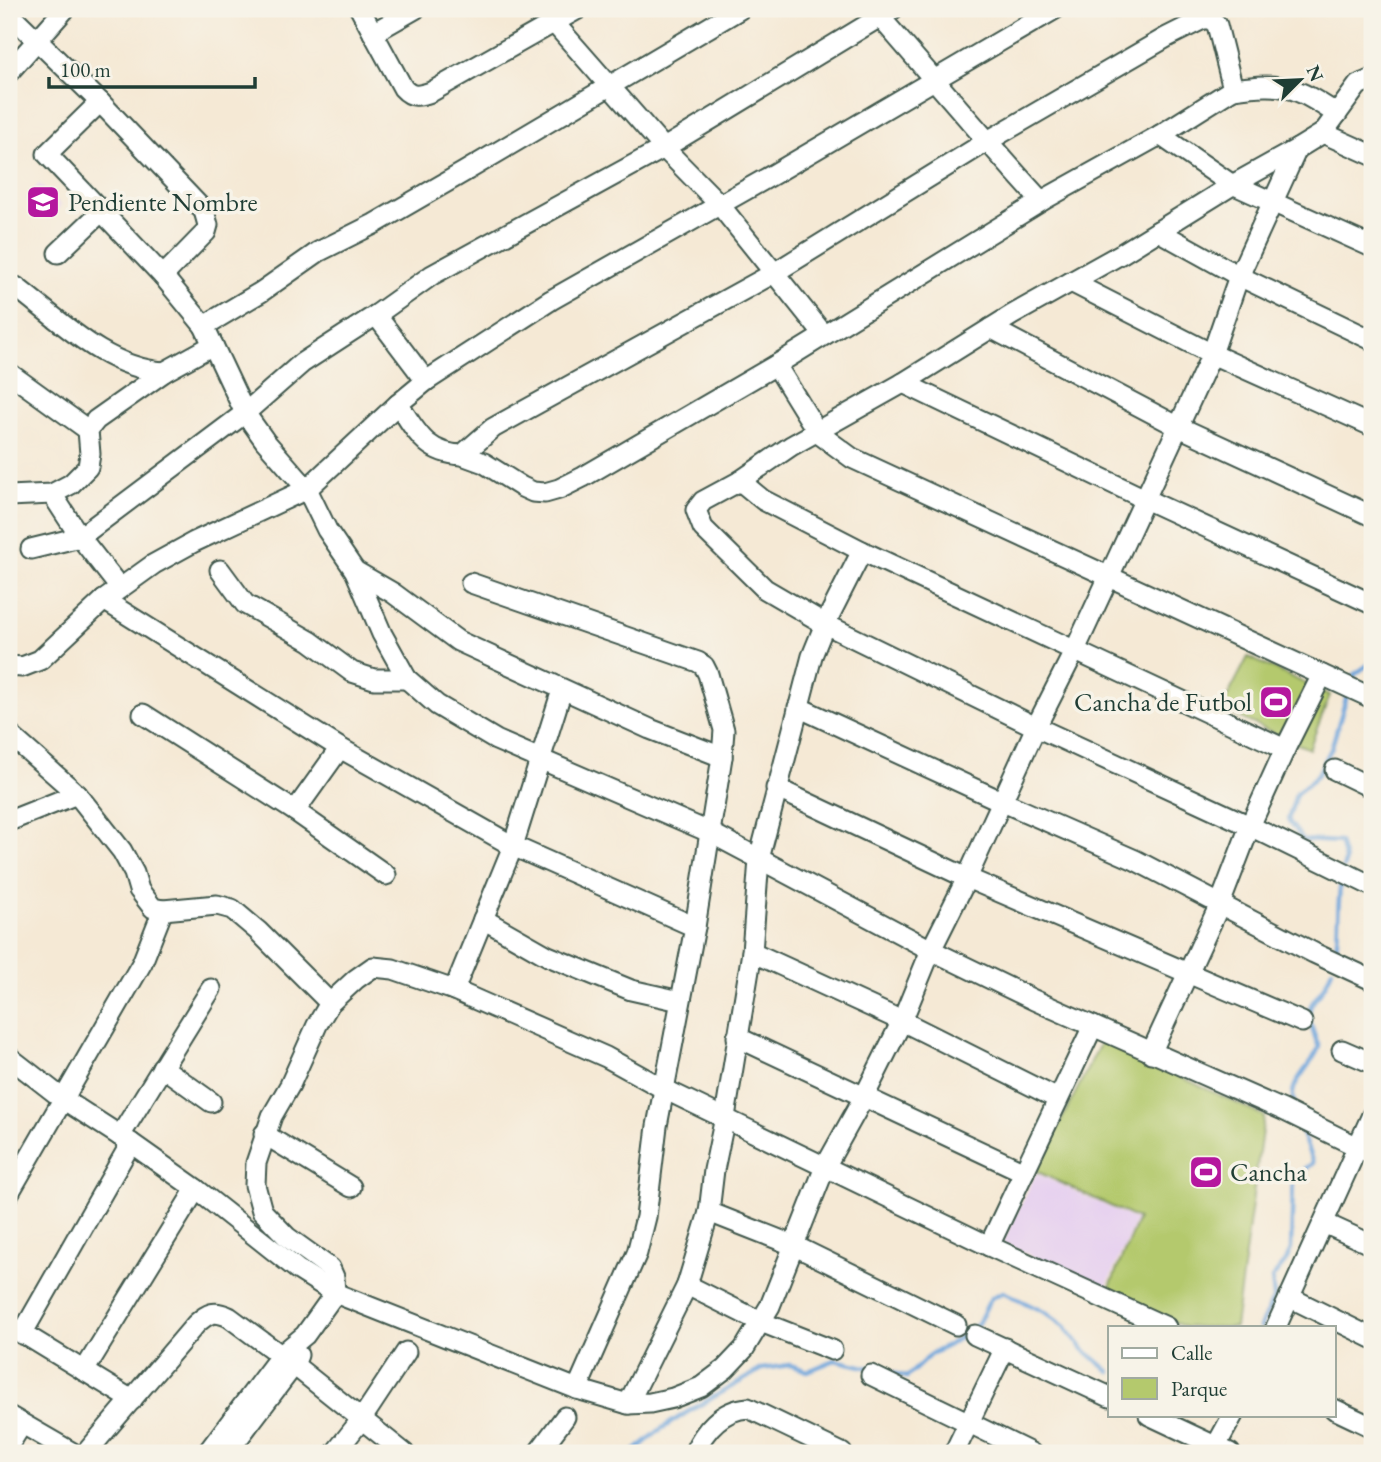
<svg xmlns="http://www.w3.org/2000/svg" width="1381" height="1462" font-family="'EB Garamond',serif">
<style>
.built{fill:#e7d2ef}
.green{fill:#b4c96d;stroke:#6a8350;stroke-width:2}
.lines{fill:none;stroke-linecap:round;stroke-linejoin:round}
.stream{stroke:#6da4db;stroke-width:4.5}
.minor-casing{stroke:#3f574c;stroke-width:23}
.minor{stroke:#fff;stroke-width:19}
.labels{text-anchor:middle;dominant-baseline:central;stroke-width:7;stroke-linejoin:round;paint-order:stroke}
.poi-label{font-size:26px;fill:#1f3d34;stroke:#f7f3e8;text-anchor:start}
</style>
<rect width="100%" height="100%" fill="#f7f3e8"/>
<filter id="ink" filterUnits="userSpaceOnUse"><feTurbulence type="fractalNoise" baseFrequency=".0143" numOctaves="2"/><feDisplacementMap in="SourceGraphic" scale="14" xChannelSelector="R" yChannelSelector="G"/><feConvolveMatrix kernelMatrix="1 2 1 2 8 2 1 2 1" color-interpolation-filters="sRGB"/></filter>
<filter id="wash" filterUnits="userSpaceOnUse"><feTurbulence type="fractalNoise" baseFrequency=".00686" numOctaves="4" result="noise"/><feDisplacementMap in="SourceGraphic" scale="28" xChannelSelector="R" yChannelSelector="G"/><feGaussianBlur stdDeviation="1.57" result="paint"/><feColorMatrix in="noise" values="0 0 0 0 0 0 0 0 0 0 0 0 0 0 0 0 0 1.4 0 .05"/><feComposite in="paint" operator="in"/></filter>
<g filter="url(#wash)">
<rect width="100%" height="100%" fill="#f5e9d5"/>
<g class="built">
<path d="M39,184L61,205L48,220L26,199Z"/>
<path d="M1036,1173L1136,1220L1105,1290L1003,1243Z"/>
</g>
<g class="green">
<path d="M1248,657L1330,695L1309,749L1221,709Z"/>
<path d="M1102,1040L1264,1116L1235,1327H1185L1107,1293L1138,1219L1036,1171Z"/>
</g>
<g class="lines">
<g class="stream">
<path d="M1351,684L1355,674L1372,662"/>
<path d="M1344,867L1345,860L1340,842L1303,840L1288,820L1296,794L1317,776L1331,749L1348,692"/>
<path d="M1335,957C1340,930 1336,904 1342,876"/>
<path d="M1296,1110C1295,1106 1292,1098 1293,1093C1294,1079 1314,1062 1319,1047C1296,993 1319,1011 1332,969"/>
<path d="M1260,1327L1274,1297L1272,1278L1286,1261L1291,1249L1293,1179L1313,1163L1299,1126"/>
<path d="M878,1369L907,1377L931,1354L949,1345L977,1325L991,1298L1003,1292L1046,1313L1065,1327L1083,1349L1110,1372"/>
<path d="M632,1453L661,1429L686,1413L762,1369L790,1365L808,1371L835,1360L870,1368"/>
</g>
</g>
</g>
<g filter="url(#ink)">
<g class="lines">
<g class="minor-casing">
<g id="minor">
<path d="M360,9L403,88C412,98 419,96 431,92L578,9"/>
<path d="M542,9L664,148L719,204L824,335"/>
<path d="M873,9C929,73 983,138 1041,201"/>
<path d="M9,13L100,102L204,211L208,225L206,232L163,276L204,326L245,413L265,441L307,489L327,530L355,571L382,634L407,679L437,705L496,740L709,832L931,950L1034,1000L1283,1110L1372,1154"/>
<path d="M373,33L415,9"/>
<path d="M9,72L65,9"/>
<path d="M1233,89C1285,82 1294,86 1337,114"/>
<path d="M100,102L47,154L163,276"/>
<path d="M1323,133L1372,155"/>
<path d="M1160,135L1228,182L1372,247"/>
<path d="M1297,149L1234,184L1121,254L1012,315L903,383L791,446L740,481L703,501L696,510L703,528L765,589L825,624L1036,727L1250,826L1372,886"/>
<path d="M1158,231L1239,276L1372,340"/>
<path d="M58,253L102,211"/>
<path d="M1071,282L1212,354L1372,426"/>
<path d="M16,287C61,321 105,368 164,372"/>
<path d="M376,315L426,381"/>
<path d="M204,326L261,292L318,252L374,224L464,172L740,9"/>
<path d="M991,328L1177,426L1372,516"/>
<path d="M776,365L818,433L852,458L1372,698"/>
<path d="M9,373L88,430"/>
<path d="M903,383L1145,499L1372,604"/>
<path d="M398,404C417,432 425,453 462,455L493,428L774,273L986,142L1167,37L1203,19H1211L1217,25L1233,89L1160,135L1045,199L776,365L583,477L559,489L545,493L533,492L522,487L484,463L462,455"/>
<path d="M740,481L763,500L862,551L1285,749L1250,826L1220,904L1151,1053"/>
<path d="M52,494L80,537L120,588"/>
<path d="M9,496L52,494L71,484L88,467L90,454L88,430L96,420L164,372L213,345"/>
<path d="M31,549L80,537L245,413L302,363L376,315L432,275L664,148L893,9"/>
<path d="M220,570L245,604L310,641L352,672L374,679H407"/>
<path d="M355,571L393,593L458,641L650,729L722,757"/>
<path d="M471,583L698,662L704,666L708,674L724,730L722,757L695,927L657,1126L646,1217L637,1253L577,1389"/>
<path d="M104,600L340,748L513,846L695,927"/>
<path d="M9,666L22,667L40,660L104,600L154,564L194,542L307,489L398,404L426,381L551,300L774,174L1055,9"/>
<path d="M798,707L1003,802L1135,860L1314,953L1372,980"/>
<path d="M143,714L295,811L386,875"/>
<path d="M9,734L77,794L122,851L134,873L139,890L153,908L163,910L217,905L232,909L258,931L330,1003"/>
<path d="M1285,749L1322,675"/>
<path d="M1335,770L1372,788"/>
<path d="M776,788L967,878L1302,1022"/>
<path d="M295,811L340,748"/>
<path d="M9,821L77,794"/>
<path d="M483,919L548,956L631,990L680,1001"/>
<path d="M752,952L902,1021L1058,1099"/>
<path d="M454,990L513,846L562,690"/>
<path d="M737,1037L1024,1172"/>
<path d="M1342,1050L1372,1063"/>
<path d="M9,1057L63,1099L131,1143L196,1189L297,1269L335,1293L577,1389L628,1404L650,1403L673,1398L701,1387L725,1369L744,1349L770,1306L825,1167L864,1097L902,1021L931,950L967,878L1036,727L1075,650L1212,354L1239,276L1297,149L1323,133L1358,85L1372,79"/>
<path d="M162,1067L211,1102"/>
<path d="M264,1134L351,1187"/>
<path d="M120,1136L211,989"/>
<path d="M9,1193L142,963L163,910"/>
<path d="M709,1212L795,1246L956,1325"/>
<path d="M1324,1223L1372,1245"/>
<path d="M989,1246L1093,1026"/>
<path d="M687,1285L761,1322L832,1350"/>
<path d="M1289,1297L1372,1338"/>
<path d="M9,1325L132,1400"/>
<path d="M1276,1327L1372,1115"/>
<path d="M22,1334L131,1143"/>
<path d="M975,1335L1110,1397"/>
<path d="M84,1371L196,1189"/>
<path d="M871,1375L1031,1453"/>
<path d="M628,1404L687,1285L709,1212L714,1170L725,1117L752,952L759,859L812,656L825,624L862,551"/>
<path d="M1334,1409L1372,1427"/>
<path d="M1149,1415L1230,1453"/>
<path d="M9,1416L73,1453"/>
<path d="M9,1445L22,1424"/>
<path d="M86,1453L196,1324C208,1313 214,1310 229,1317L294,1365L404,1453"/>
<path d="M207,1453L281,1355L305,1335L335,1293L334,1277L330,1268L287,1237L262,1211L255,1185L256,1163L272,1116L290,1085L317,1025L330,1003L356,979L373,967L393,969L454,990L606,1057L664,1089L989,1246L1166,1327"/>
<path d="M227,1453L294,1365L298,1355"/>
<path d="M335,1453L361,1420L406,1352"/>
<path d="M538,1453L565,1417"/>
<path d="M694,1453C704,1431 721,1410 748,1408L842,1453"/>
<path d="M954,1453L1005,1348"/>
<path d="M1212,1453L1233,1415"/>
</g>
</g>
<use href="#minor" class="minor"/>
</g>
</g>
<defs>
<g id="school-square" transform="scale(1.75)"><rect x="-9" y="-9" width="18" height="18" rx="4" fill="#b5179e" stroke="#f7f3e8"/><path d="M0-5L7-2L0 1L-7-2ZM-4 1L0 2.5L4 1V4Q0 6-4 4Z" fill="#fff"/></g>
<g id="stadium-square" transform="scale(1.75)"><rect x="-9" y="-9" width="18" height="18" rx="4" fill="#b5179e" stroke="#f7f3e8"/><path d="M0-5a6.5 5 0 1 0 0 10a6.5 5 0 1 0 0-10ZM-3.5-1.8h7v3.6h-7Z" fill="#fff"/></g>
</defs>
<g fill-rule="evenodd">
<use href="#school-square" x="43" y="202"/>
<use href="#stadium-square" x="1276" y="702"/>
<use href="#stadium-square" x="1206" y="1172"/>
</g>
<g class="labels">
<g class="poi-label">
<text x="68" y="202">Pendiente Nombre</text>
<text x="1252" y="702" text-anchor="end">Cancha de Futbol</text>
<text x="1230" y="1172">Cancha</text>
</g>
</g>
<rect width="1381" height="1462" fill="none" stroke="#f7f3e8" stroke-width="35"/>
<rect x="1108" y="1326" width="228" height="91" fill="#f7f3e8" stroke="#a1aaa0" stroke-width="2"/>
<rect x="1122" y="1348" width="35" height="10" fill="#ffffff" stroke="#a1aaa0" stroke-width="2"/>
<text x="1171" y="1360" font-size="21" fill="#1f3d34">Calle</text>
<rect x="1122" y="1378" width="35" height="21" fill="#b4c96d" stroke="#a1aaa0" stroke-width="2"/>
<text x="1171" y="1396" font-size="21" fill="#1f3d34">Parque</text>
<g transform="translate(1300 80) rotate(66)" stroke="#f7f3e8" stroke-width="5" paint-order="stroke">
<path d="M0-5L12 26L0 18L-12 26Z" fill="#1f3d34"/>
<text y="-10" font-size="19" font-weight="bold" text-anchor="middle" fill="#1f3d34">N</text>
</g>
<path d="M49 77v10h206v-10" fill="none" stroke="#1f3d34" stroke-width="3.5"/>
<text x="60" y="77" font-size="21" fill="#1f3d34" stroke="#f7f3e8" stroke-width="5" paint-order="stroke">100 m</text>
</svg>
